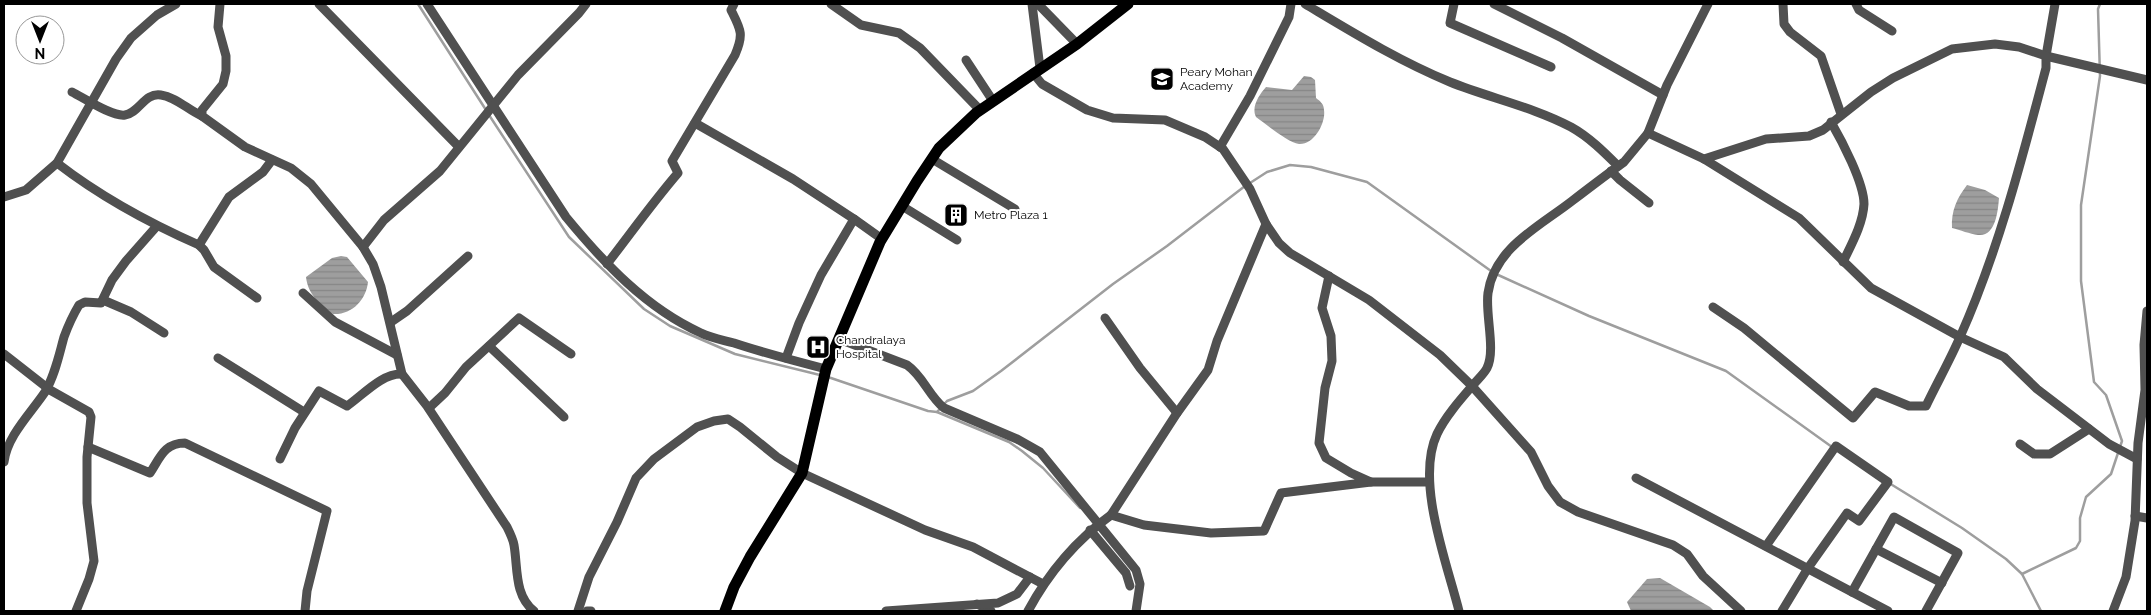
<svg xmlns="http://www.w3.org/2000/svg" width="2151" height="615" font-family="Raleway,sans-serif">
<style>
.water{fill:url(#water-rules)}
.lines{fill:none;stroke-linecap:round;stroke-linejoin:round}
.stream{stroke:#9e9e9e;stroke-width:2.5}
.minor{stroke:#505050;stroke-width:9}
.major{stroke:#000;stroke-width:11}
.labels{text-anchor:middle;dominant-baseline:central;stroke-width:4;stroke-linejoin:round;paint-order:stroke}
.poi-label{font-size:12px;fill:#000;stroke:#fff;text-anchor:start}
</style>
<defs>
<pattern id="water-rules" width="6" height="5" patternUnits="userSpaceOnUse" patternTransform="scale(1.25)"><rect width="6" height="5" fill="#9e9e9e"/><path d="M0 2.5h6" fill="none" stroke="#868686"/></pattern>
</defs>
<rect width="100%" height="100%" fill="#fff"/>
<g class="water">
<path d="M1304,76L1311,77L1315,80L1316,98C1320,101 1324,104 1324,110C1326,123 1314,145 1299,144C1287,142 1266,124 1256,117C1251,107 1259,95 1266,87L1292,90Z"/>
<path d="M1967,185L1985,190L1999,198C1998,210 1996,237 1978,235C1970,234 1960,230 1952,228C1951,211 1957,198 1967,185Z"/>
<path d="M341,256L347,257L368,282C366,300 352,315 333,314C320,304 308,295 306,277L332,258Z"/>
<path d="M1660,578L1710,607L1714,611H1631L1627,602L1647,579Z"/>
</g>
<g class="lines">
<g class="stream">
<path d="M418,4L486,110"/>
<path d="M489,115L569,237L644,309L670,326L735,354L820,375"/>
<path d="M1250,183L1267,172L1290,165L1311,167L1367,182L1491,271"/>
<path d="M1496,274L1589,316L1726,371L1832,447"/>
<path d="M828,377L928,411L937,412L1009,442L1022,451L1043,468L1080,508"/>
<path d="M937,412L947,401L973,391L1001,371L1113,284L1167,246L1245,186"/>
<path d="M1889,483L1962,528L2006,559L2022,574L2041,611"/>
<path d="M2022,574L2076,548L2080,541V518L2086,497L2111,474L2122,441L2106,395L2094,382L2081,281V205L2100,76L2098,9L2100,4"/>
</g>
<g class="minor">
<path d="M220,4L218,27L226,56V71L223,84L202,110V116L245,147L291,168L311,184L363,247L373,264L381,287L402,374L427,406L507,527C510,533 513,539 514,545C518,568 514,595 534,611"/>
<path d="M319,4L459,147"/>
<path d="M427,4L566,217C604,263 646,308 701,333C711,338 723,340 734,343C764,353 795,361 826,369"/>
<path d="M831,4L861,25L899,33L920,48L980,110"/>
<path d="M1032,4L1040,68"/>
<path d="M1038,4L1077,44"/>
<path d="M1305,4C1352,32 1399,61 1450,82C1490,98 1533,107 1571,127C1589,137 1604,152 1618,166"/>
<path d="M1454,4L1450,23L1551,67"/>
<path d="M1494,4L1562,38L1663,95"/>
<path d="M1783,4L1784,24L1790,32L1821,56L1841,114"/>
<path d="M1856,4L1859,10L1892,31"/>
<path d="M2055,4L2046,56L2147,80"/>
<path d="M966,60L993,101"/>
<path d="M1033,73L1042,84L1087,110L1113,118L1165,120L1205,137L1223,149L1250,189L1266,224L1279,243L1290,253L1369,300L1440,355L1472,386L1531,452L1548,486L1560,502L1578,512L1673,545L1687,554L1703,576L1741,611"/>
<path d="M72,92C84,98 112,117 125,115C139,113 145,92 161,95C176,97 188,110 202,116"/>
<path d="M1831,122C1842,141 1864,183 1864,204C1863,224 1851,245 1843,262"/>
<path d="M695,123L793,179L854,219L821,275L799,323L786,358"/>
<path d="M1648,133L1704,159L1799,218L1871,288L1960,337L2004,357L2037,389L2109,444L2137,459"/>
<path d="M1220,147L1250,96L1289,17L1291,4"/>
<path d="M932,159L1015,209"/>
<path d="M1704,159L1766,139L1809,136L1823,130L1871,92L1893,78L1952,49L1995,44L2019,47L2046,56V68C2022,159 1998,252 1960,337C1950,360 1937,383 1926,406H1909L1875,392L1853,418L1744,328L1713,307"/>
<path d="M57,163C101,197 149,223 199,245L204,250L214,267L257,298"/>
<path d="M1611,171L1620,180L1649,203"/>
<path d="M4,197L26,190L57,163L116,59L131,38L157,15L176,4"/>
<path d="M902,206L957,240"/>
<path d="M854,219L882,239"/>
<path d="M199,245L229,197L263,172L272,160"/>
<path d="M363,247L384,220L440,171L518,75L579,13L586,4"/>
<path d="M607,264C631,233 653,202 678,173L672,161L735,55C744,34 741,30 731,10L734,4"/>
<path d="M303,293L335,322L397,355"/>
<path d="M103,300L131,312L164,333"/>
<path d="M1105,318L1140,368L1177,413"/>
<path d="M391,322L407,311L468,256"/>
<path d="M839,339L907,365C923,376 929,396 944,408L1017,439L1040,452L1136,570L1140,584L1136,611"/>
<path d="M489,346L564,417"/>
<path d="M4,354L50,390L89,412L91,417L87,457V503L94,561L89,579L76,611"/>
<path d="M218,358L304,412"/>
<path d="M429,408L445,393L466,367L519,318L571,354"/>
<path d="M2020,444L2034,454H2050L2089,429"/>
<path d="M88,447L150,473C160,458 164,443 185,443L327,511L307,591L305,611"/>
<path d="M280,459L295,428L319,391L347,406C363,395 382,373 402,374"/>
<path d="M4,462C7,436 31,413 45,392C55,375 59,355 64,337C68,326 73,315 79,305L85,302L101,303L112,280L126,261L156,227"/>
<path d="M1636,478L1852,592"/>
<path d="M1371,482H1428"/>
<path d="M1111,515L1177,413L1208,370L1217,341L1266,224"/>
<path d="M2135,516L2147,518"/>
<path d="M1090,530L1126,573L1130,586"/>
<path d="M1766,546L1836,446L1888,482L1859,521L1847,513L1808,568L1782,611"/>
<path d="M1876,549L1942,583"/>
<path d="M977,604L991,611"/>
<path d="M578,611L589,577L617,522L636,478L654,459L697,427L714,421L728,419L740,427L777,457L802,473L925,530L973,547L1043,584"/>
<path d="M587,611H591"/>
<path d="M886,611L998,603L1017,594L1030,577"/>
<path d="M1028,611C1049,572 1075,541 1111,515L1144,525L1211,533L1264,531L1281,493L1371,482L1351,473L1326,458L1319,443L1325,388L1332,361L1331,336L1322,308L1329,276"/>
<path d="M1459,611C1447,563 1415,481 1437,434C1445,417 1460,400 1473,385C1477,380 1484,374 1487,368C1496,350 1485,314 1488,293C1494,248 1540,226 1572,201C1589,188 1606,175 1624,162L1648,133L1667,85L1708,4"/>
<path d="M1888,611L1852,592L1894,517L1958,553L1926,611"/>
<path d="M2113,611L2126,577L2135,521L2138,443L2145,390L2144,345L2147,311"/>
</g>
<path class="major" d="M725,611L734,587L750,557L802,473L826,369L880,242L917,181L939,148L976,113L1077,44L1128,4"/>
</g>
<defs>
<g id="school-square" transform="scale(1.25)"><rect x="-9" y="-9" width="18" height="18" rx="4" fill="#000" stroke="#fff"/><path d="M0-5L7-2L0 1L-7-2ZM-4 1L0 2.5L4 1V4Q0 6-4 4Z" fill="#fff"/></g>
<g id="building-square" transform="scale(1.25)"><rect x="-9" y="-9" width="18" height="18" rx="4" fill="#000" stroke="#fff"/><path d="M-4-6H4V6H1V3H-1V6H-4ZM-2.5-4.3h1.7v1.8h-1.7ZM.8-4.3h1.7v1.8H.8ZM-2.5-1h1.7V.8h-1.7ZM.8-1h1.7V.8H.8Z" fill="#fff"/></g>
<g id="hospital-square" transform="scale(1.25)"><rect x="-9" y="-9" width="18" height="18" rx="4" fill="#000" stroke="#fff"/><path d="M-5-5h3v3.5h4V-5h3V5h-3V1.5h-4V5h-3Z" fill="#fff"/></g>
</defs>
<g fill-rule="evenodd">
<use href="#school-square" x="1162" y="79"/>
<use href="#building-square" x="956" y="215"/>
<use href="#hospital-square" x="818" y="347"/>
</g>
<g class="labels">
<g class="poi-label">
<text x="1180" y="72">Peary Mohan<tspan x="1180" dy="14">Academy</tspan></text>
<text x="974" y="215">Metro Plaza 1</text>
<text x="836" y="340">Chandralaya<tspan x="836" dy="14">Hospital</tspan></text>
</g>
</g>
<rect width="2151" height="615" fill="none" stroke="#000000" stroke-width="10"/>
<g transform="translate(40 40) rotate(180)"><circle r="24" fill="#ffffff" stroke="#999999"/>
<path d="M0-4L9 19L0 12L-9 19Z" fill="#000000"/>
<text y="-8" font-size="14" font-weight="bold" text-anchor="middle" fill="#000000">N</text>
</g>
</svg>
